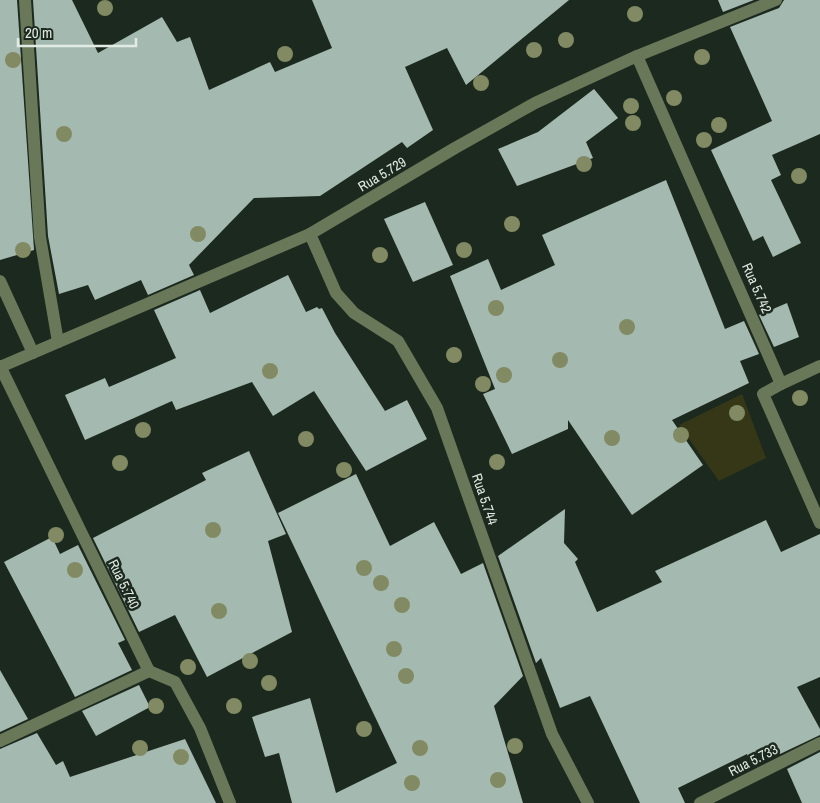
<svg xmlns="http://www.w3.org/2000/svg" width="820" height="803" font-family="'Archivo Narrow',sans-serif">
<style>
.green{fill:#353717}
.building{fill:#a4bab0}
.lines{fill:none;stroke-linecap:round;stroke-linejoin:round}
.minor{stroke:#687859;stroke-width:12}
.tree{fill:#818a62}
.labels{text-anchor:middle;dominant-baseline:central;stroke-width:5;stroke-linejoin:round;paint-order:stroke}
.street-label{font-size:14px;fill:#e2ebe3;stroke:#1c291e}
</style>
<rect width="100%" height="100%" fill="#1c291e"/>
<path class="green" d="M742,394L766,458L719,481L679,425Z"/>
<g class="building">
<path d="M0,0H17L34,250L0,260Z"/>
<path d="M33,0H72L98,53L162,17L177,42L190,37L209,90L270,62L275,72L332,48L312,0H569L466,85L447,48L405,67L433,130L407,148L402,142L320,196L254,198L189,265L194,275L148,295L141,280L95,300L88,285L59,294L48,236Z"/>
<path d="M718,0H754L723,12Z"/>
<path d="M784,0H820V134L772,155L781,175L771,180L801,243L773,257L763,236L753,241L711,150L772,121L730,27L779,8Z"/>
<path d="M594,89L618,118L586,142L593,158L517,186L498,149L538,132Z"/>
<path d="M666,180L725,329L744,321L759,354L740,361L749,383L672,420L703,465L632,515L568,420V429L512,454L483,394L495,389L450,276L488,259L501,290L555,265L542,235Z"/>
<path d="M425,202L453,265L413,282L384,219Z"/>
<path d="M288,275L306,312L317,307L319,309L322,308L335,333L385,411L407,400L427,439L366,471L314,391L273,416L252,382L176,410L172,401L85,440L65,395L105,378L109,387L176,358L154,310L200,290L210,313Z"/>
<path d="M787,303L799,337L774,347L759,315Z"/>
<path d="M249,451L286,534L268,541L292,632L207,677L175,615L139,632L93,538L206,480L202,473Z"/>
<path d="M356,474L390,546L434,522L461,574L483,563L523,676L494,706L523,803H292L279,753L265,757L252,717L310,698L336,793L397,763L278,513Z"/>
<path d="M565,509L564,543L578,559L575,562L597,612L662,582L655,571L766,520L781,552L820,534V677L797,687L820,729V735L780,754L776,747L749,759L747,754L678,788L685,803H640L590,696L560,708L541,658L536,663L498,556Z"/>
<path d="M52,537L60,554L78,545L125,640L118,643L132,670L75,697L4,562Z"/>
<path d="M0,670L28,719L0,732Z"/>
<path d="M139,685L150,707L96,736L82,711Z"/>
<path d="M37,733L56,765L63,761L70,777L185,739L216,803H0V749Z"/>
<path d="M820,752V803H802L787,769Z"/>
</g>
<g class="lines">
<g class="minor">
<path d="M25,0L40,237L58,342"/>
<path d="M637,56L781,384L763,394L820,523"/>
<path d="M310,234L336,293L354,313L398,341L437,408L552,734L588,803"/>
<path d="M0,281L33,353"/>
<path d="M0,366L149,671L175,682L200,728L230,803"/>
<path d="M0,367L310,234L455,148L535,103L637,56L776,0"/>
<path d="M781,384L820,366"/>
<path d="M0,741L149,671"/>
<path d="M700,803L820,743"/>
</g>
</g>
<g class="tree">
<circle cx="105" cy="8" r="8"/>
<circle cx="635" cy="14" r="8"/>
<circle cx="566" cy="40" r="8"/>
<circle cx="534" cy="50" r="8"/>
<circle cx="285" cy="54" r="8"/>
<circle cx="702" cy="57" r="8"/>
<circle cx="13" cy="60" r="8"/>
<circle cx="481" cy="83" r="8"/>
<circle cx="674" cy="98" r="8"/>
<circle cx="631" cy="106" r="8"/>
<circle cx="633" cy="123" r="8"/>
<circle cx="719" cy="125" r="8"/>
<circle cx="64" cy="134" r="8"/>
<circle cx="704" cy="140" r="8"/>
<circle cx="584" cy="164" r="8"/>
<circle cx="799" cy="176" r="8"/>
<circle cx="512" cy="224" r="8"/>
<circle cx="198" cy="234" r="8"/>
<circle cx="23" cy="250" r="8"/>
<circle cx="464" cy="250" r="8"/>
<circle cx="380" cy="255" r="8"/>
<circle cx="496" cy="308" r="8"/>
<circle cx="627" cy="327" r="8"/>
<circle cx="454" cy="355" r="8"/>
<circle cx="560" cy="360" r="8"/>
<circle cx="270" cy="371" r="8"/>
<circle cx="504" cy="375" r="8"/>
<circle cx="483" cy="384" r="8"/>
<circle cx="800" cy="398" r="8"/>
<circle cx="737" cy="413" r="8"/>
<circle cx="143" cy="430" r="8"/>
<circle cx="681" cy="435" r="8"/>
<circle cx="612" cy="438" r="8"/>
<circle cx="306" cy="439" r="8"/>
<circle cx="497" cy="462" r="8"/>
<circle cx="120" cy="463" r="8"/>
<circle cx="344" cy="470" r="8"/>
<circle cx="213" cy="530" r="8"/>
<circle cx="56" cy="535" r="8"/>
<circle cx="364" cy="568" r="8"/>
<circle cx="75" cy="570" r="8"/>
<circle cx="381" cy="583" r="8"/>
<circle cx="402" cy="605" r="8"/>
<circle cx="219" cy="611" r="8"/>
<circle cx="394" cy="649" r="8"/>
<circle cx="250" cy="661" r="8"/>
<circle cx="188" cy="667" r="8"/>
<circle cx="406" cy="676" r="8"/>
<circle cx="269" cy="683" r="8"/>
<circle cx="156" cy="706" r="8"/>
<circle cx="234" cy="706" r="8"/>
<circle cx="364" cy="729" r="8"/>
<circle cx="515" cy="746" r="8"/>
<circle cx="140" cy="748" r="8"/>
<circle cx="420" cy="748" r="8"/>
<circle cx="181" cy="757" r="8"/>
<circle cx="498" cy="780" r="8"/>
<circle cx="412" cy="783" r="8"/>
</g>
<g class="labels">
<g class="street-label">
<text transform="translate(382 174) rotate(-31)">Rua 5.729</text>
<text transform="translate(757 288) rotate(66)">Rua 5.742</text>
<text transform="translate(485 499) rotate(71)">Rua 5.744</text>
<text transform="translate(124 584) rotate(64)">Rua 5.740</text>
<text transform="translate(753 760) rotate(-27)">Rua 5.733</text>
</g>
</g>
<path d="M18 38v8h118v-8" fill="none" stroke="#e2ebe3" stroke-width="2.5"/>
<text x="25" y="38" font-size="15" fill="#e2ebe3" stroke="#1c291e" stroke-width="4" paint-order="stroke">20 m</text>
</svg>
